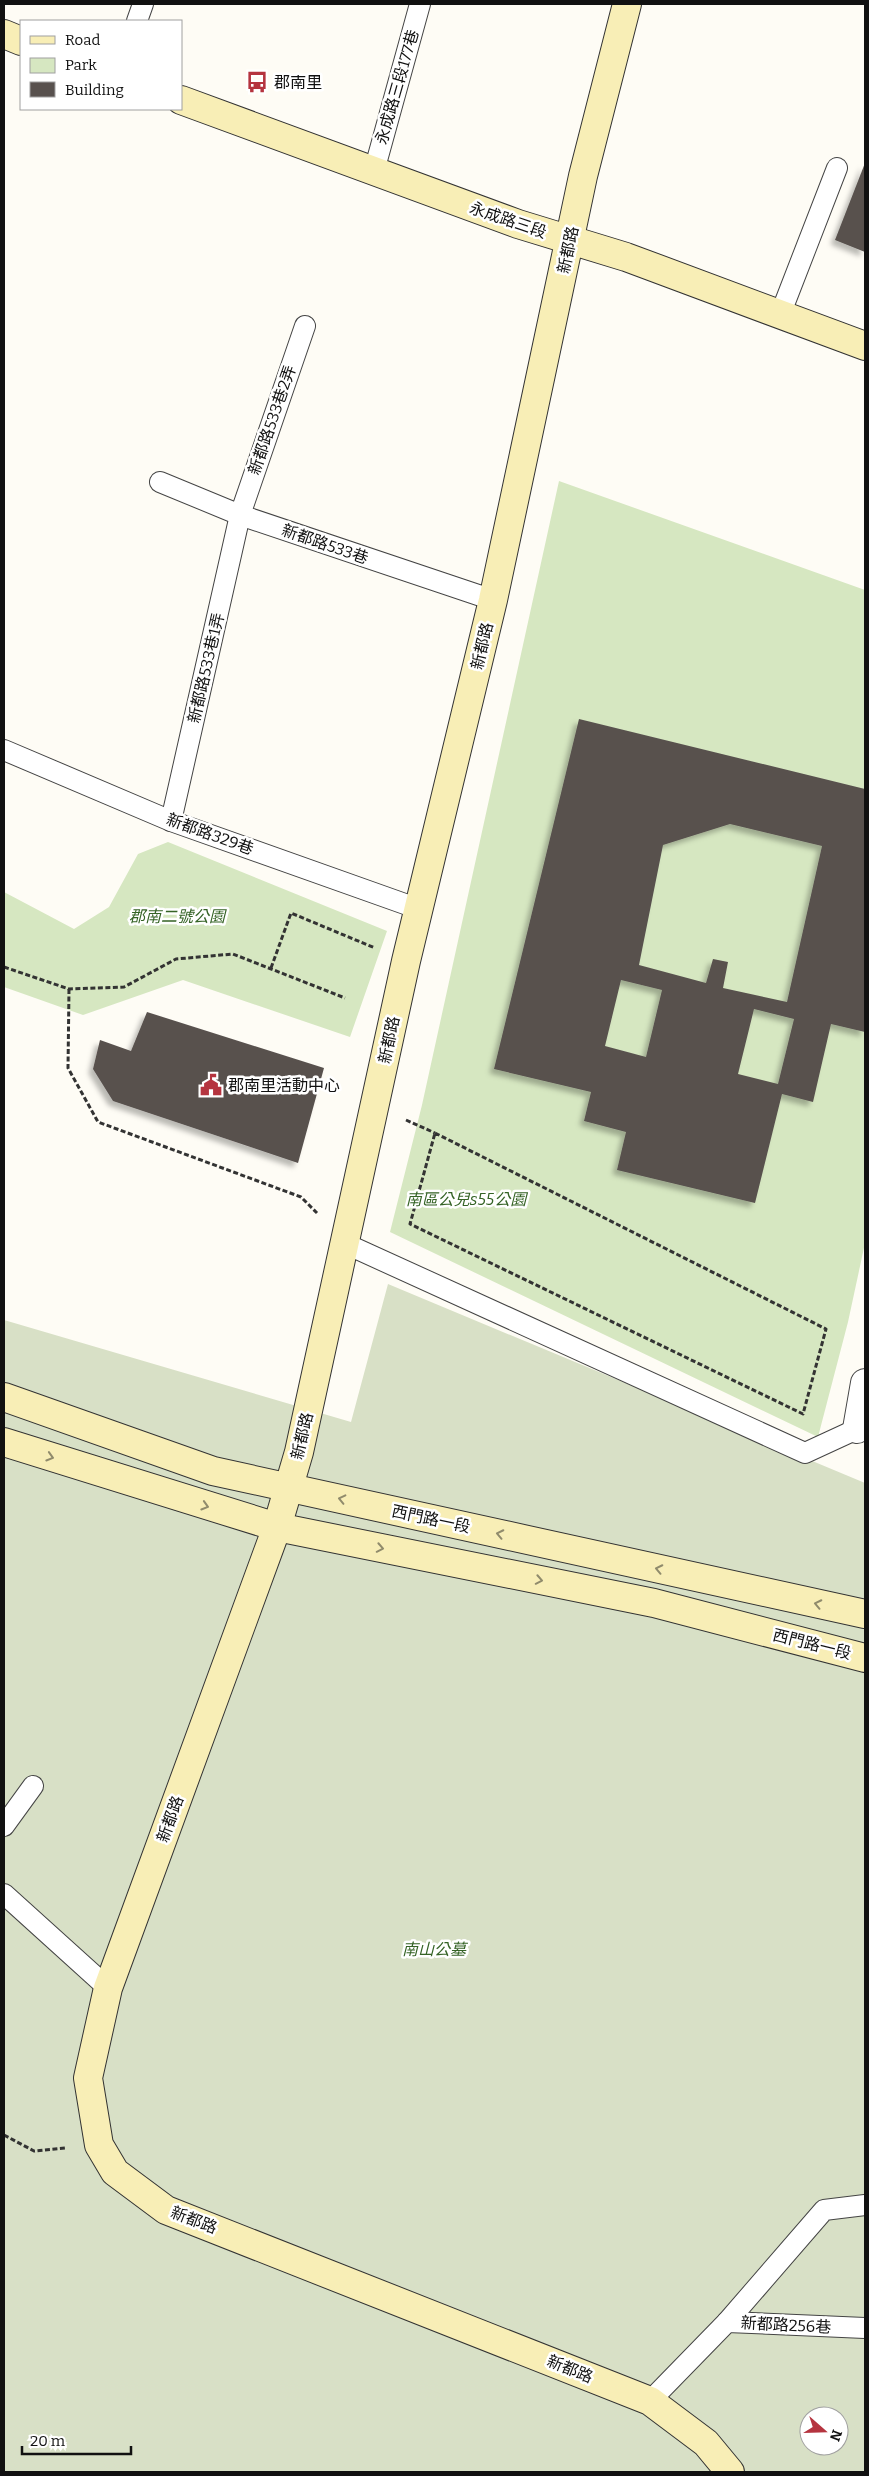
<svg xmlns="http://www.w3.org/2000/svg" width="869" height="2476" font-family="Bitter,'Noto Sans TC',serif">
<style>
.green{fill:#d6e7c1}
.cemetery{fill:#d8e0c6;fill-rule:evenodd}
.building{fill:#58514e;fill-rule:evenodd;filter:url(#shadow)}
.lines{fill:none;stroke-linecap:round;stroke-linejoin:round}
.lane-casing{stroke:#444;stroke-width:22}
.street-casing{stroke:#444;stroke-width:30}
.secondary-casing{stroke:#333;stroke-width:30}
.path{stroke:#333;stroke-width:3;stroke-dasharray:5 2.5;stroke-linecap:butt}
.lane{stroke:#fff;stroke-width:20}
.street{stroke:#fff;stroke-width:28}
.secondary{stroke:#f8eeb6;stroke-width:28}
.oneway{stroke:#908b6c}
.labels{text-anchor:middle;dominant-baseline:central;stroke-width:5;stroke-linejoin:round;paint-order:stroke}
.poi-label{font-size:16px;fill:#111;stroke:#fff;text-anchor:start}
.street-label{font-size:16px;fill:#111;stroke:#fff}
.park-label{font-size:16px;font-style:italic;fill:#356326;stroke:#fff}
</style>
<defs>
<filter id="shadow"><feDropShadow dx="-4.5" dy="4.5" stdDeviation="2.5" flood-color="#0004"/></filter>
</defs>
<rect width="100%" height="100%" fill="#fefcf5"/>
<g class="green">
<path d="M559,481L865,590V1243L848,1322L818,1437L390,1232L422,1105Z"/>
<path d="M168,842L387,931L350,1037L183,980L83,1015L4,987V892L74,929L109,907L138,854Z"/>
</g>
<path class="cemetery" d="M388,1284L865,1483V2472H4V1320L351,1422ZM809,2416H839V2446H809Z"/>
<g class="building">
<path d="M865,163V252L835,240Z"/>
<path d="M579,719L865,789V1032L831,1024L813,1102L782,1094L755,1203L617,1170L626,1132L584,1121L591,1092L494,1069ZM730,824L822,846L787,1002L723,988L728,962L713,959L706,983L639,965L663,845ZM621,980L662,990L646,1057L605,1046ZM754,1009L794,1019L778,1084L738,1074Z"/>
<path d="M147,1012L324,1068L298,1163L113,1101L93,1069L100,1040L131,1051Z"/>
</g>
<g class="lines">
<g class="lane-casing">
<g id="lane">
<path d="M137,21L143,4"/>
<path d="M374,171L420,4"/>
<path d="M780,315L837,168"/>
<path d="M160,482L240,515L493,600"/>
<path d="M4,750L171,821L419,909"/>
<path d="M171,821L240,515L305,326"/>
<path d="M344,1243L805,1453L857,1429"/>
<path d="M4,1826L33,1786"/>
<path d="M4,1894L108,1988"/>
<path d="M727,2322L824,2210L865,2205"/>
<path d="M650,2401L727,2322L865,2328"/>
</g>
</g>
<g class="street-casing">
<path id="street" d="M857,1429L865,1383"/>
</g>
<g class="secondary-casing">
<g id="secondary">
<path d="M627,4L583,176L493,600L406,961L299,1452L277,1527L108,1988L88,2078L99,2145L115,2172L166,2210L650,2401L706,2443L730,2472"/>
<path d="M4,34L21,41"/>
<path d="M181,100L518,224L626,257L865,346"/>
<path d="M4,1397L213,1471L865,1614"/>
<path d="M4,1442L277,1527L654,1603L865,1658"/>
</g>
</g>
<g class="path">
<path d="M4,967L69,989L124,987L176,959L233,954L345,998"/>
<path d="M271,968L291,913L375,948"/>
<path d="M69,989L68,1068L98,1122L301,1197L317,1213"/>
<path d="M406,1120L435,1133"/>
<path d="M435,1133L826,1329L803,1414L410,1224Z"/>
<path d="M4,2135L34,2151L66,2148"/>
</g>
<use href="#lane" class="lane"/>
<use href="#street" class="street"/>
<use href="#secondary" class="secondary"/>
</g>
<defs><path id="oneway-chevron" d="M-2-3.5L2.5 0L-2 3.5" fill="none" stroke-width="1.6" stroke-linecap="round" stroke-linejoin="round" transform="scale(1.25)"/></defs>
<g class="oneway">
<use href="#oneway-chevron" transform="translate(50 1457) rotate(17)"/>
<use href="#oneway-chevron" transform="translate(342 1499) rotate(-167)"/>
<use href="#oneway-chevron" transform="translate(205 1506) rotate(17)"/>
<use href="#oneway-chevron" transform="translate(500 1534) rotate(-168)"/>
<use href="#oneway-chevron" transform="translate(380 1548) rotate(11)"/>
<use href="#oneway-chevron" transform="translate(659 1569) rotate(-168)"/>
<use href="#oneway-chevron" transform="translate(539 1580) rotate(11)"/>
<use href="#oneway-chevron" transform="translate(818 1604) rotate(-168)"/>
</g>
<defs>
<g id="bus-bare" transform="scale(1.725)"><path d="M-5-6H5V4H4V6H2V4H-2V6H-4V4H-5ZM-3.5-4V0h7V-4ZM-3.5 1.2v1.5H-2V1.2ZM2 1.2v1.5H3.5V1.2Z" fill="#b5343f" stroke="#fff" stroke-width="2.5" paint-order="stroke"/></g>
<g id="civic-bare" transform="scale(1.725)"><path d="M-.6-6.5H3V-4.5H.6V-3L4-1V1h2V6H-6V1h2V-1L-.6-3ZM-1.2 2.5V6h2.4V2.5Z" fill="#b5343f" stroke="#fff" stroke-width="2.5" paint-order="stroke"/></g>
</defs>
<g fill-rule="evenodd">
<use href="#bus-bare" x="257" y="82"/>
<use href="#civic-bare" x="211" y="1085"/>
</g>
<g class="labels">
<g class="poi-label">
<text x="274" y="82">郡南里</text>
<text x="228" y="1085">郡南里活動中心</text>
</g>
<g class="street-label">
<text transform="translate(397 87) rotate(-74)">永成路三段177巷</text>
<text transform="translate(508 220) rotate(19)">永成路三段</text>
<text transform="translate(568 250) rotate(-78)">新都路</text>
<text transform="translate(272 420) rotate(-71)">新都路533巷2弄</text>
<text transform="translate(325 544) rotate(19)">新都路533巷</text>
<text transform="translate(482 646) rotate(-77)">新都路</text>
<text transform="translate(206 668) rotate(-77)">新都路533巷1弄</text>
<text transform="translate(210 834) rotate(20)">新都路329巷</text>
<text transform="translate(389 1040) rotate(-78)">新都路</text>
<text transform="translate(302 1436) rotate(-77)">新都路</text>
<text transform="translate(431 1519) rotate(12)">西門路一段</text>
<text transform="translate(812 1644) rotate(14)">西門路一段</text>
<text transform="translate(170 1819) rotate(-70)">新都路</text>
<text transform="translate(194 2220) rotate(21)">新都路</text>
<text transform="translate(786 2325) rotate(3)">新都路256巷</text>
<text transform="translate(570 2369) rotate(22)">新都路</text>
</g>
<g class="park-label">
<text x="177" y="916">郡南二號公園</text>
<text x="466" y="1199">南區公兒s55公園</text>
<text x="434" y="1949">南山公墓</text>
</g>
</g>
<rect width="869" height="2476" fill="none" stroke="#111111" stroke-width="10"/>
<rect x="20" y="20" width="162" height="90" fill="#ffffff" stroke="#a0a0a0"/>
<rect x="30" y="36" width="25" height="8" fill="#f8eeb6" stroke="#a0a0a0"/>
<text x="65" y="45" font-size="15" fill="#111111">Road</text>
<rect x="30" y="58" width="25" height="15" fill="#d6e7c1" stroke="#a0a0a0"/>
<text x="65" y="70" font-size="15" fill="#111111">Park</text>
<rect x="30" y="82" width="25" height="15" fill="#58514e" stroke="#a0a0a0"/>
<text x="65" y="95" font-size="15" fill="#111111">Building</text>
<g transform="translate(824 2431) rotate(110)"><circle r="24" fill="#ffffff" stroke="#a0a0a0"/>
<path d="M0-4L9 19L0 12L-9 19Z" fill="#b5343f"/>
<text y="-8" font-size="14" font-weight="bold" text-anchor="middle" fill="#111111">N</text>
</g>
<path d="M22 2446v8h109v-8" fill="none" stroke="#111111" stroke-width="2.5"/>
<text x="30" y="2446" font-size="15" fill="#111111" stroke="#ffffff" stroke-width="4" paint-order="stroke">20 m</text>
</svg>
